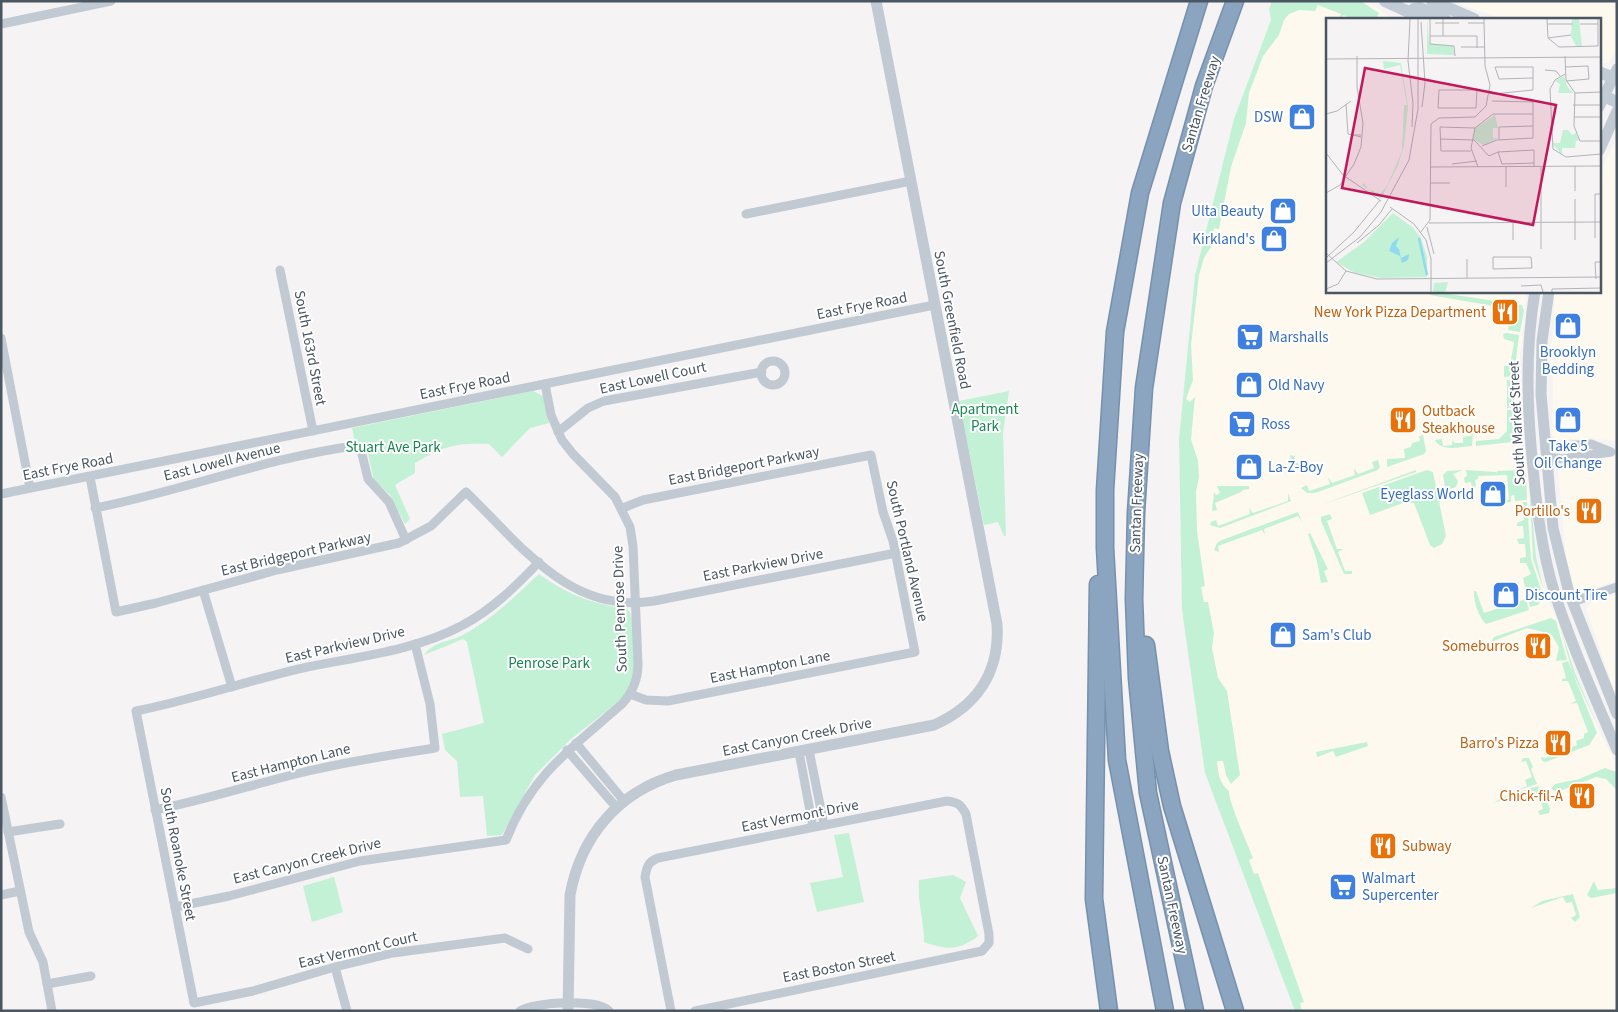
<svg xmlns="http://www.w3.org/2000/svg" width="1618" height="1012" font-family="'Source Sans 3',sans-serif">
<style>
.commercial{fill:#fdf9ef}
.green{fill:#c3f1d5}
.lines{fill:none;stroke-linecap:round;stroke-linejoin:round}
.motorway-casing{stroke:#7690ad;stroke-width:19}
.minor{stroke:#c1cad2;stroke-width:9}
.tertiary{stroke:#c1cad2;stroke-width:11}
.secondary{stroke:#c1cbd6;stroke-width:12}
.motorway{stroke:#8ba5c1;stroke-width:16}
.labels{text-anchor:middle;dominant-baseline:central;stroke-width:4;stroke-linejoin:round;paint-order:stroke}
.street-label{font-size:15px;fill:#4a5661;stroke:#fff}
.shop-label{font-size:15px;fill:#366cbe;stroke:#fff;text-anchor:start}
.food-label{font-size:15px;fill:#c56008;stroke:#fff;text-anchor:end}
.park-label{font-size:15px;fill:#17864f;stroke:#fff}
.inset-river{fill:none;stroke:#90daee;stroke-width:2.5}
.inset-road{fill:none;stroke:#b1b4b9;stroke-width:1}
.view{fill:#c2185b;fill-opacity:0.15;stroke:#c2185b;stroke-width:2.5}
.inset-edge{fill:none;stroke:#4a5661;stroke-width:2.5}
</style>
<rect width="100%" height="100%" fill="#f5f3f3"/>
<g class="commercial">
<path d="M1272,1H1367L1393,19H1327V291H1527L1518,378L1521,434L1528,472L1536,557L1546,595L1568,645L1575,673L1600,732L1617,765V1011H1295L1205,773L1182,610L1179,439L1195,275L1234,119L1271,20L1269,9Z"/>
<path d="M1452,1H1617V49L1608,63H1599V19H1502Z"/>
<path d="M1617,136V441L1589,438L1556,440L1552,435L1553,372H1548L1554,320V293L1599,291V174Z"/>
<path d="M1617,457V581L1577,593L1574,590L1566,559L1558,470L1566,463Z"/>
<path d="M1617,594V698L1586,610L1590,603Z"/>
</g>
<g class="green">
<path d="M1272,1H1361L1379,13L1376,19H1354L1343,15L1339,19L1341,14L1318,5L1315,11L1299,10L1289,14L1284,20L1279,35L1263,56L1249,93L1246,123L1231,167L1219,229L1214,228L1213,234L1217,235L1216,239L1204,258L1199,275L1191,345L1193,380L1186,399L1190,402L1195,397L1191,439L1198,461L1199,477L1196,491L1197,531L1205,586L1201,587L1204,602H1208L1214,633L1212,648L1218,678L1227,691L1240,775L1231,784L1226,775L1223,761H1217C1218,773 1219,783 1229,791C1228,800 1248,845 1253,858L1249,860L1254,874L1258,873L1304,1002L1300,1003L1302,1011H1295L1205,773L1182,610L1179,439L1195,275L1234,119L1271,20L1269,9Z"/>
<path d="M1428,291L1522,305L1524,311L1520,332L1508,330L1511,309L1430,295Z"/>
<path d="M1507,333L1519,335L1514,376L1504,377V366H1510L1514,342L1504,339L1503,334Z"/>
<path d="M1507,380H1514L1515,407L1507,408Z"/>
<path d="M533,391L543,396L549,423L530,428L502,457L489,444C454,443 445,446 415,463V473L395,485L410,519L405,524L390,495L374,480L367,450L354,438L352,428Z"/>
<path d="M1009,391L1003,433L1006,536H1004L998,522L984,525L959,401Z"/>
<path d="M1507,410H1515L1518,436L1513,442L1476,446V441L1499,439L1507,431Z"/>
<path d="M1471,432H1473L1472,446C1460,447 1440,452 1435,440L1442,439L1443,446L1452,445L1453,439L1454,443H1463V437L1471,436Z"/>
<path d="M1423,435L1426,451L1424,454L1387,467V459L1405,458L1404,449L1411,447L1412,443L1420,441L1419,436Z"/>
<path d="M1290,455L1295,456L1294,462L1321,471L1312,474L1309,468L1303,471L1302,469L1292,468Z"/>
<path d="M1378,460L1380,467L1378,470L1315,493H1307L1301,488L1307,485L1309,491L1330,484L1328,477L1332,483L1355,475L1354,468L1358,474L1374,468L1372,462Z"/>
<path d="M1416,470V472L1318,506Z"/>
<path d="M1427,470L1433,472L1446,536L1442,544L1434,548L1430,545L1414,503L1406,502L1370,515L1362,493Z"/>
<path d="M1463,470L1453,474L1458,481L1456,487L1450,489L1445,487L1443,475L1447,471Z"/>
<path d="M1466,470L1496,472V474L1497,471L1522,470L1526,473L1527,500L1515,501L1514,495L1511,496V502L1499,503L1498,501L1509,500L1507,475L1478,476V479L1475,480L1476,487L1472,488L1471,482L1465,483L1464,478L1467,476Z"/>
<path d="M1529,480L1536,557L1544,591L1533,559Z"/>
<path d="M1217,486H1249V489L1243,490L1241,492L1215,503L1217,510L1212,511L1214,492L1216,495L1220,493Z"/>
<path d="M1288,493L1291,501L1220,528L1210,525L1211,522L1216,520L1218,526L1250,514L1249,508L1253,513L1288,501Z"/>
<path d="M1523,502H1527L1531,559L1543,596L1538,605L1530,607L1523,578L1531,574L1526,563H1520V558L1526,557L1525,544H1519L1517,539L1524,538L1523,526H1517V523L1524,520Z"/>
<path d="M1298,512L1302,522L1298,516L1264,529L1265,535L1262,530L1218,546L1219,552L1214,550L1217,543L1222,540Z"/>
<path d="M1330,514L1332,519L1327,521L1337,549H1343L1338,552L1345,571H1352V574H1344L1321,521V517Z"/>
<path d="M1310,533L1328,569L1324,571L1328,582L1321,583L1317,561L1308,534Z"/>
<path d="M539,574C570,596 591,603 628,609C639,629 634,668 632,691L571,739L535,775L502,835L487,836L483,796L460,797L457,761L445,750L442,734L484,723L467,642L463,639L424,655C433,642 448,642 461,636C492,620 514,597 539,574Z"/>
<path d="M1474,591H1476L1484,613L1526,599L1529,610L1486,624C1479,618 1473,600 1474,591Z"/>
<path d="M1551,618L1556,621L1567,660L1556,661L1559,647L1551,634L1527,628L1491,642L1494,637Z"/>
<path d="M1559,623L1575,673L1598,727L1572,671Z"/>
<path d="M1568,661L1597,733L1589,745L1546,762L1542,761L1541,757L1545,758L1577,745L1576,741L1584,738V734L1588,732L1577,703L1570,704L1576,701L1568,681H1562V679L1566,678L1562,663Z"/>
<path d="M1367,742L1368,746L1336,757L1333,751L1317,757L1316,752Z"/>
<path d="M1523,758H1529L1533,767L1531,769L1537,784L1509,793L1527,786L1525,780L1532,777L1526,761L1521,762Z"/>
<path d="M1605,768L1617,772V790L1606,779L1596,777L1557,792L1551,789L1555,784L1579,779Z"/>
<path d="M1538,786L1540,793L1543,792L1550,809L1549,813L1540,815L1538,811L1543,809L1539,795L1531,798L1528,791L1494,803L1503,797Z"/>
<path d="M849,833L864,902L817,912L810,883L843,877L834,835Z"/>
<path d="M953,875L966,882L960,898L978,936C959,951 946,950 924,942C924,919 917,902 919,880Z"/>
<path d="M334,877L343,912L312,922L303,886Z"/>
<path d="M1594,881L1598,890L1617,888V893L1591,898L1587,895Z"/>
<path d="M1573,894L1580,917L1575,922L1571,918L1576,915L1572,902L1566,903L1563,897L1531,908L1542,901Z"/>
</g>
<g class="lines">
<g class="motorway-casing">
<g id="motorway">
<path d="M1098,584L1094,899L1109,1011"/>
<path d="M1146,645L1160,751L1172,806L1235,1011"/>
<path d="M1165,1011L1117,760L1105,548V490L1115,332L1140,193L1199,1"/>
<path d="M1195,1011L1148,793L1137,678L1134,599L1136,513L1144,388L1172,203L1204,86L1235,1"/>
</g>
</g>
<g class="minor">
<path d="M1,24L111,1"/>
<path d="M746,214L911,181"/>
<path d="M280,270L313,431"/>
<path d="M1,338L30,488"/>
<circle cx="773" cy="373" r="12"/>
<path d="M558,432L588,408L604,401L762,372"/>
<path d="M1545,447L1591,444L1611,452L1563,459L1546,457"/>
<path d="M90,477L116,612L156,603L277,570L399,543L431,526L466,492C520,544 570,615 654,601L896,553"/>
<path d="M1,494L934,305"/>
<path d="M95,508C182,491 266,458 354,446L361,450L368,479L389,502L406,540"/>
<path d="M623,508L643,500L871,455L883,512L893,541L915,652L668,701L646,700L630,694"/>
<path d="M203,590L232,687"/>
<path d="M1572,602L1617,587"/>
<path d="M576,743L624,801"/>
<path d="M567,750L616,807"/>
<path d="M809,750L824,825"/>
<path d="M799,752L813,827"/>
<path d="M1,797L29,932L43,962L52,1011"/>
<path d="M155,810C204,800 251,785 300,773C344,762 390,755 435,748L430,704L415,644"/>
<path d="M8,832L60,824"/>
<path d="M1,895L20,891"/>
<path d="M175,907L229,896L360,861L506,840C532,774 571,749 622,704C633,692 638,680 638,664L633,546L630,527L615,497L573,454L562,440L551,415L545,384"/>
<path d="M528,949L505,938L393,953L335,967L253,991L194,1003L136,711C191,700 244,682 298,669C353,657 413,652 463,625C493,609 516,586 539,562"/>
<path d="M335,967L347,1011"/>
<path d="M47,984L91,976"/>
<path d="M520,1011C533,1002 599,998 609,1011"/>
<path d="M671,1011L645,877C647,866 648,862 658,858L947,801C958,802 961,805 966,814L989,934V943L982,951L695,1011"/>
</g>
<g class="tertiary">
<path d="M1599,107L1617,69"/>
<path d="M1599,151L1617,111"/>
<path d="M1535,291C1525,351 1527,408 1533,468C1537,510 1542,551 1554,591C1571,645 1595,697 1617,750"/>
<path d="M1549,291L1542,341L1541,394L1553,528L1569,593L1617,714"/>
<path d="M568,1011L570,895C581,836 618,792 676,775L934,725C977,706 1000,672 997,624L876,1"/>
</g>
<g class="secondary">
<path d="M1385,1L1424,19"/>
<path d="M1432,1L1474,19"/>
<path d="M1414,9L1420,8L1445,19"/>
<path d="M1599,72L1617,79"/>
<path d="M1599,94L1617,102"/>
</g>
<use href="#motorway" class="motorway"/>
</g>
<defs>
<g id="shop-square" transform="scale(1.4375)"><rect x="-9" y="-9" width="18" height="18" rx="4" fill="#3f7fe0" stroke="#fff"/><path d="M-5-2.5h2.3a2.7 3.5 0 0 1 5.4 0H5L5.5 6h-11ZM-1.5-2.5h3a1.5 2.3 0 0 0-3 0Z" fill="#fff"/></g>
<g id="restaurant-square" transform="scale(1.4375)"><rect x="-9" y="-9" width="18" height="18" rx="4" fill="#e8710a" stroke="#fff"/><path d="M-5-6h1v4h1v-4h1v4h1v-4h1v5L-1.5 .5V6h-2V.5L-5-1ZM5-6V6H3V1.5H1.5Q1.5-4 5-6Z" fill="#fff"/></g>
<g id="supermarket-square" transform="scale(1.4375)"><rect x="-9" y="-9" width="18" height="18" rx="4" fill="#3f7fe0" stroke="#fff"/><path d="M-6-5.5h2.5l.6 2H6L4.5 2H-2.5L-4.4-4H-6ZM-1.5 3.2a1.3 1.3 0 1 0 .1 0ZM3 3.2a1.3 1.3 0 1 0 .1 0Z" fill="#fff"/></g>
</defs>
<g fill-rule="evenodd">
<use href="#shop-square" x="1302" y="117"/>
<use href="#shop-square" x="1283" y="211"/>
<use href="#shop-square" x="1274" y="239"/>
<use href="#restaurant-square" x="1505" y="312"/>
<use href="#shop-square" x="1568" y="326"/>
<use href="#supermarket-square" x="1250" y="337"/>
<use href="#shop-square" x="1249" y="385"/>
<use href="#restaurant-square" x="1403" y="420"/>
<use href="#shop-square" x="1568" y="420"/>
<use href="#supermarket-square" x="1242" y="424"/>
<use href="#shop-square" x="1249" y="467"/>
<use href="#shop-square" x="1493" y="494"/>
<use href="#restaurant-square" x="1589" y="511"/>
<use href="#shop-square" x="1506" y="595"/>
<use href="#shop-square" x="1283" y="635"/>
<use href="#restaurant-square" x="1538" y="646"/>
<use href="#restaurant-square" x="1558" y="743"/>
<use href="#restaurant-square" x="1582" y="796"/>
<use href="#restaurant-square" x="1383" y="846"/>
<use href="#supermarket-square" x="1343" y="887"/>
</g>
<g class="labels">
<g class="street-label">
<text transform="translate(1201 104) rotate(-73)">Santan Freeway</text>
<text transform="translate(862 306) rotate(-11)">East Frye Road</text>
<text transform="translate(952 320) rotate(79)">South Greenfield Road</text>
<text transform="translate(310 348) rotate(79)">South 163rd Street</text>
<text transform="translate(653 378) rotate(-12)">East Lowell Court</text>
<text transform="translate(465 386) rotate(-11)">East Frye Road</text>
<text transform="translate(1517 423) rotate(-93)">South Market Street</text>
<text transform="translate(222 462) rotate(-14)">East Lowell Avenue</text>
<text transform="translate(744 466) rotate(-11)">East Bridgeport Parkway</text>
<text transform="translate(68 467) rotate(-11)">East Frye Road</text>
<text transform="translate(1137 503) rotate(-88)">Santan Freeway</text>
<text transform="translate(907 551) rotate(77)">South Portland Avenue</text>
<text transform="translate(296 554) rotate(-13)">East Bridgeport Parkway</text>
<text transform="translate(763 565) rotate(-11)">East Parkview Drive</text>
<text transform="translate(620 609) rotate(-92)">South Penrose Drive</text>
<text transform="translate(345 645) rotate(-13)">East Parkview Drive</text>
<text transform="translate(770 667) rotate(-11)">East Hampton Lane</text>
<text transform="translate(797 737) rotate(-11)">East Canyon Creek Drive</text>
<text transform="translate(291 763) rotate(-14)">East Hampton Lane</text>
<text transform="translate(800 816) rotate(-11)">East Vermont Drive</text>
<text transform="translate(178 854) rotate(79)">South Roanoke Street</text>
<text transform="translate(307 861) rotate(-14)">East Canyon Creek Drive</text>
<text transform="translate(1172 905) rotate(78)">Santan Freeway</text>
<text transform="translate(358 950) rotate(-13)">East Vermont Court</text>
<text transform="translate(839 967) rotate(-11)">East Boston Street</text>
</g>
<g class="shop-label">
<text x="1283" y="117" text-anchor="end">DSW</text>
<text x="1264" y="211" text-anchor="end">Ulta Beauty</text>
<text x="1255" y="239" text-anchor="end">Kirkland's</text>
<text x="1269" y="337">Marshalls</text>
<text x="1568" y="352" text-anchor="middle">Brooklyn<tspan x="1568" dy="17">Bedding</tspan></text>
<text x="1268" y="385">Old Navy</text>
<text x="1261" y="424">Ross</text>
<text x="1568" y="446" text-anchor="middle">Take 5<tspan x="1568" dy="17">Oil Change</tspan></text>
<text x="1268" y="467">La-Z-Boy</text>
<text x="1474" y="494" text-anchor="end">Eyeglass World</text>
<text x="1525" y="595">Discount Tire</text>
<text x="1302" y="635">Sam's Club</text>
<text x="1362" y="878">Walmart<tspan x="1362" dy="17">Supercenter</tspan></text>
</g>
<g class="food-label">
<text x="1486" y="312">New York Pizza Department</text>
<text x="1422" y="411" text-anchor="start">Outback<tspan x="1422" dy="17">Steakhouse</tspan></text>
<text x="1570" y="511">Portillo's</text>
<text x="1519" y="646">Someburros</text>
<text x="1539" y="743">Barro's Pizza</text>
<text x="1563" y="796">Chick-fil-A</text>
<text x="1402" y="846" text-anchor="start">Subway</text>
</g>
<g class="park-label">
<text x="985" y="409">Apartment<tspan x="985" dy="17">Park</tspan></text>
<text x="393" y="447">Stuart Ave Park</text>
<text x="549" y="663">Penrose Park</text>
</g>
</g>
<g transform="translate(1326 18)">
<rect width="275" height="275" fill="#f5f3f3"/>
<path d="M101,1L103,26L127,28L128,37L101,36ZM246,1H253L256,28H250L245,18ZM57,43L75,45L82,88L78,128L72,147L55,181L36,167L38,165L42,171L54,176L61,168L76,133L78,87H81L74,47L58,51ZM238,58L241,68L247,75H232L234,66L229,63ZM169,97L172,110H167V120H172L157,127L147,121L148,111ZM237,112H242L246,117L250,115L253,122L250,123L249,130H236V137L226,125H234ZM67,195L86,209L95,220L101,239V259L56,260L29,255L10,244L37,225ZM122,264L119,274H107L108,265Z" fill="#c3f1d5"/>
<path d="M73,219L70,228L73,231L75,240L83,236L82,242L76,245L74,238L63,233L66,225Z" fill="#90daee"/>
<path class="inset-river" d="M93,220L101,257"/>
<path class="inset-road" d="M84,1L82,43L87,85L86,109M104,1V26L128,28L129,38M221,1L222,20L233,29L272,28V1M95,4L99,65L96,89M109,5H133M142,5H158M221,6H247M254,6H272M104,18H151V30M117,18V1M222,20L245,17M135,29H159M239,38L240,62L249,75M0,41L275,39M239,49L262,48L263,61L240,63M219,52L230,53L234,58M239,56L229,62L224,71L227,131L240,139L275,136M151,71L150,90H112L113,72H146L151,71L153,72L158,73M170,75L158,73L167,76L207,72V49H169L173,61L207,60M249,75L248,108L254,123H275M249,75L275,74M20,86L22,116L27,117M247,87H275M0,96L11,93L25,83M248,99H275M35,119L27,117H35M114,121L148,122L163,138L172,134L208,132V149M173,121V109L207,108M156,128L171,122L207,120V84L166,83M145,133H115L114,109L149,110M172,134L176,146L208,145M0,135L17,157L55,183M126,146L151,143M249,148V173M104,149L275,148M152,149L145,130L149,110L167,96H207M180,149V169M215,149V231M104,165H124M0,175L14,167L28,146L35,129L37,105L31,69V38M64,189L88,206L100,222L105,241V274M187,204V222M103,205L275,204M101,209L108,236M94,215L104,202L105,106L113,100L149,99L160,88L164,67L159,48L158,1M269,220V176H275M249,222V181M31,225L53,207L66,191M0,235L20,253L51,261L275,259M1,239L28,214L54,182M167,239H205L206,250L167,251ZM141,241V260M0,245L34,219L55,194L83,142L92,91V1M270,261L269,244H275M195,268L215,267L217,274M0,271L12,266L20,253M226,274V271L275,270"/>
<path class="view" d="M39,50L230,87L207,207L16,170Z"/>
<rect width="275" height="275" class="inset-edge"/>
</g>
<rect width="1618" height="1012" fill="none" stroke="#4a5661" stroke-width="5"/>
</svg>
